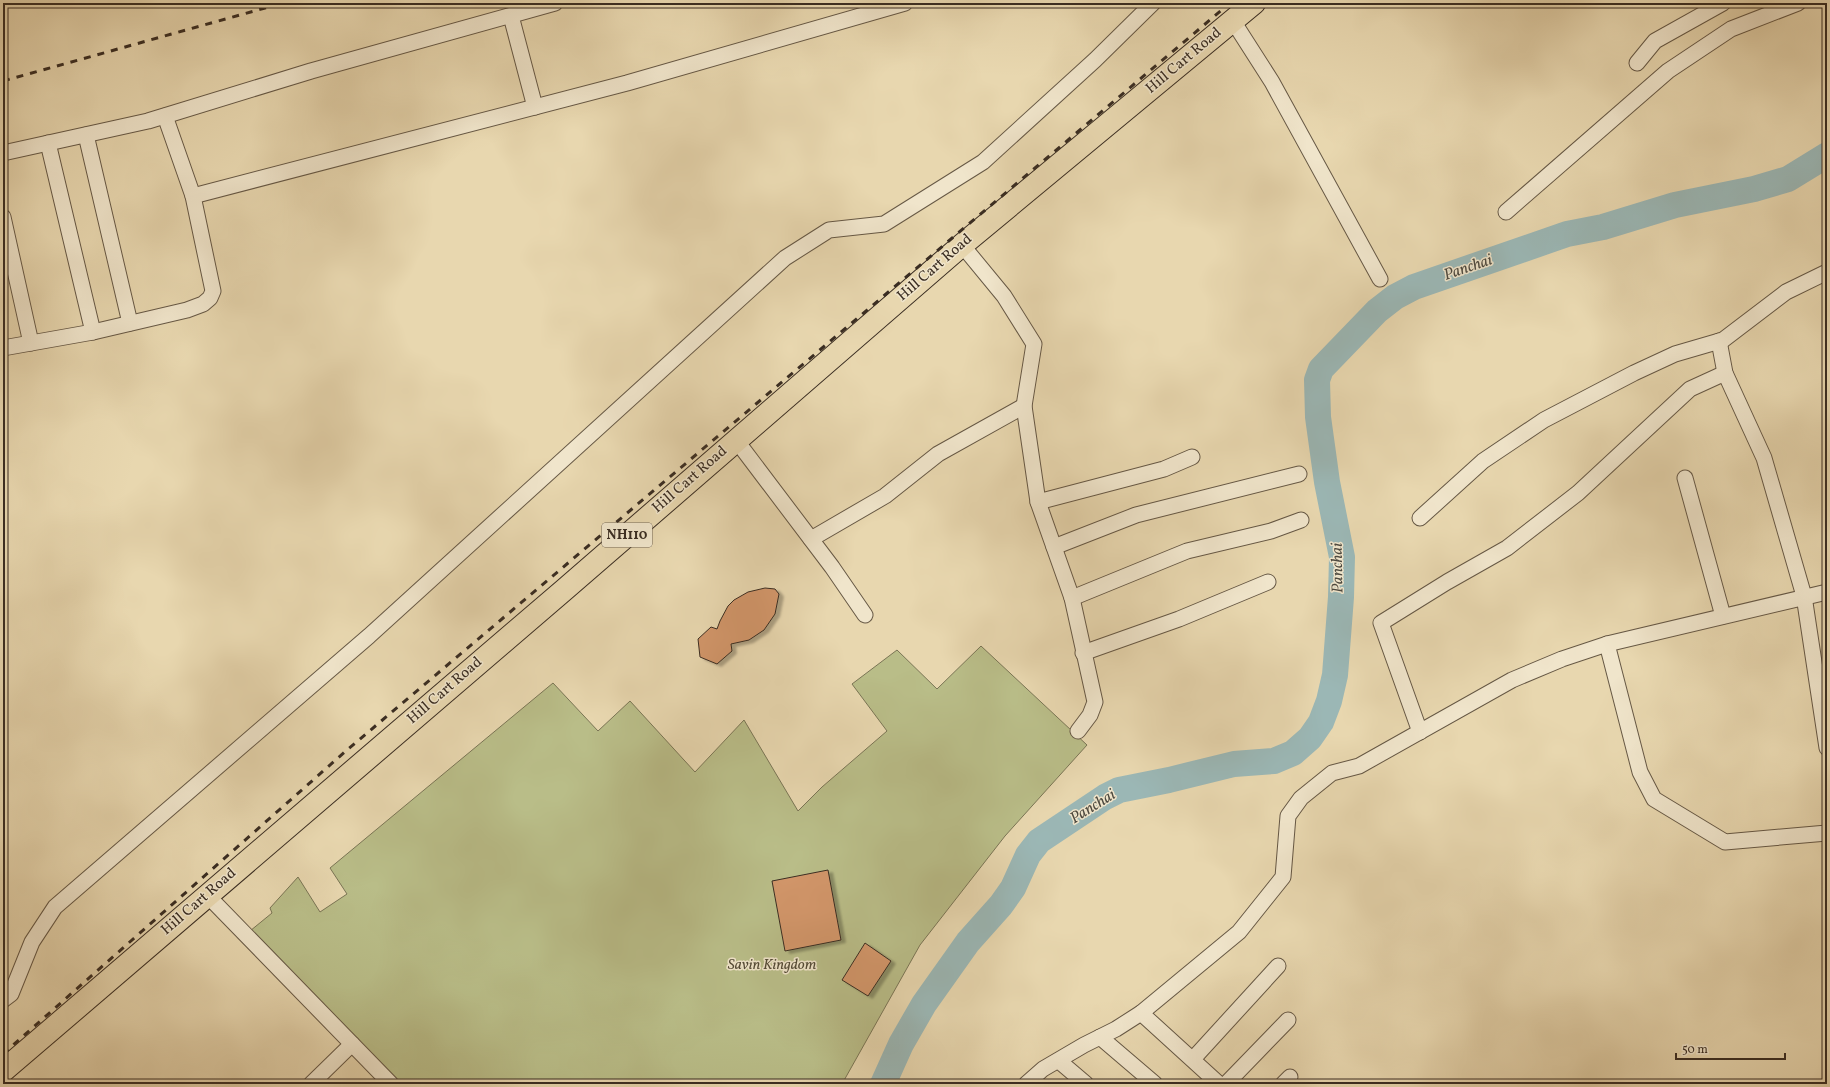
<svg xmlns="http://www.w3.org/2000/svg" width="1830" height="1087" font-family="Vollkorn,serif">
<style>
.green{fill:#b9bd88;stroke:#7a7555}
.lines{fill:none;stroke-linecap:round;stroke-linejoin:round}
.river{stroke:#9bb7b5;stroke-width:26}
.building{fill:#d2966a;stroke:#3a2d22;filter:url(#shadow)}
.minor-casing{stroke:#665845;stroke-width:17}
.trunk-casing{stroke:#3a2d22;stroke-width:24}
.minor{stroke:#f0e5cb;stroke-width:15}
.trunk{stroke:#e8d7af;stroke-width:22}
.rail{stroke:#3a2d22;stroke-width:3;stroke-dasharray:7 7;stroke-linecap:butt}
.labels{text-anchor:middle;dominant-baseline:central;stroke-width:3;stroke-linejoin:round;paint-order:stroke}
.shield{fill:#f0e5cb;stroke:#716455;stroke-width:1}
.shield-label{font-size:14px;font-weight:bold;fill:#3a2d22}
.street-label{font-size:15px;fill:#3a2d22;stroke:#f0e5cb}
.park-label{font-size:15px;font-style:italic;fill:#534a36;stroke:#f0e5cb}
.water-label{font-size:16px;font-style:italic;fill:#4d493f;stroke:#f0e5cb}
</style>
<defs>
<filter id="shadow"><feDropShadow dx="4.5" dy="2.5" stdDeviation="1" flood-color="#0004"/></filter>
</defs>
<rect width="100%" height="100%" fill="#e8d7af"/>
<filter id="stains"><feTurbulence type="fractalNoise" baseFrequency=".005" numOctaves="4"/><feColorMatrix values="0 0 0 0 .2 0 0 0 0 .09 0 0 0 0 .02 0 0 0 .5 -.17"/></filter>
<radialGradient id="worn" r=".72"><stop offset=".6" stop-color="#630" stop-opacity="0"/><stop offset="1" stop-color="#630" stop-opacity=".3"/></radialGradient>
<path class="green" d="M981,646L1087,745L1005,836L920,945L842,1084H397L250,931L272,913L270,908L298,877L320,912L347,894L330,868L553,683L598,731L630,701L695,772L744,720L798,811L822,787L887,731L852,684L897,650L937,689Z"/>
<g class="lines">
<path class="river" d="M883,1084L901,1044L924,1004L968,942L1001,905L1013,888L1028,855L1039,841L1105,797L1119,790L1169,780L1234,764L1274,761L1293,753L1310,738L1321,722L1329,701L1335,675L1341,597L1342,557L1327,482L1318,417L1317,380L1321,369L1377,311L1395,297L1414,287L1567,234L1603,227L1675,205L1754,189L1788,179L1827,155"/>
</g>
<g class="building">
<path d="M765,588L775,589L779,594L775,614L764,630L749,640L731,644L732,651L717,664L700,657L698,639L711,627L717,629L720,621L728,606L734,600L748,592Z"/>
<path d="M828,870L841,940L785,951L772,881Z"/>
<path d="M865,943L891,961L868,996L842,980Z"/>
</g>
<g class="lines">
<g class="minor-casing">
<g id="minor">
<path d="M511,16L535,107"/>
<path d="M1233,21L1272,82L1380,279"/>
<path d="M1637,63L1655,41L1723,3"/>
<path d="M165,116L193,196"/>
<path d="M86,135L130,323"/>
<path d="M48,143L93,332"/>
<path d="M3,153L148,121L311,71L555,3"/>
<path d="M1506,212L1668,71L1731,29L1798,3"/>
<path d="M3,217L31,343"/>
<path d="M962,245L1004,296L1034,344L1024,406L1038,502L1072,598L1095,702L1090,715L1078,731"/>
<path d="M1719,341L1725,373L1764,458L1804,596L1827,748"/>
<path d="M3,348L93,332L187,310L203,304L210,298L213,291L193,196L627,83L905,3"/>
<path d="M736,440L832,567L865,615"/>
<path d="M1685,478L1723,616"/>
<path d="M1038,502L1164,469L1192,457"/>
<path d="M1420,518L1483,461L1544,420L1634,373L1675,354L1723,340L1786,292L1827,272"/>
<path d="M811,539L885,496L938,454L1024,406"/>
<path d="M1054,547L1136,515L1299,474"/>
<path d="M1072,598L1187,551L1271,531L1301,520"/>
<path d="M1607,644L1640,772L1654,799L1725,842L1827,833"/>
<path d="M1083,653L1179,619L1268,582"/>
<path d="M1420,732L1381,623L1447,582L1507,548L1578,493L1690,389L1725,373"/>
<path d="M207,895L391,1084"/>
<path d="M3,1000L11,994L32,942L55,907L369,636L785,258L829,230L884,224L983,162L1095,60L1153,3"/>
<path d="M1141,1013L1219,1084"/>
<path d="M1100,1037L1155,1084"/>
<path d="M1193,1059L1278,966"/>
<path d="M1059,1061L1086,1084"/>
<path d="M311,1084L352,1044"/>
<path d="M1026,1084L1043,1069L1084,1045L1116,1029L1141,1013L1239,932L1283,877L1288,816L1301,798L1332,773L1359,766L1512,680L1562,659L1607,644L1827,592"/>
<path d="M1226,1084L1288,1020"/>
<path d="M1283,1084L1290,1077"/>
</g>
</g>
<g class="trunk-casing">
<path id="trunk" d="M3,1071L564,590L962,245L1254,3"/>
</g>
<use href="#minor" class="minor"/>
<use href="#trunk" class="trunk"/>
<g class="rail">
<path d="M3,81L283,3"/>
<path d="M3,1054L347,750L1230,3"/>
</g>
</g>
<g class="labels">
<rect class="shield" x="602" y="523" width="50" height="24" rx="3"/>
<g class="shield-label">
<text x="627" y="535">NH110</text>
</g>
<g class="street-label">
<text transform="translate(1184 61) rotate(-40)">Hill Cart Road</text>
<text transform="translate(935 268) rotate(-41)">Hill Cart Road</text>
<text transform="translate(690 480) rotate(-41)">Hill Cart Road</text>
<text transform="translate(445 691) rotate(-41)">Hill Cart Road</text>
<text transform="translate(199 902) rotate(-41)">Hill Cart Road</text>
</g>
<g class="park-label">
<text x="772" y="965">Savin Kingdom</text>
</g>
<g class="water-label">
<text transform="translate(1468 268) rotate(-19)">Panchai</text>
<text transform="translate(1338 568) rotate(-91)">Panchai</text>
<text transform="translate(1093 807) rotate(-32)">Panchai</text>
</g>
</g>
<rect width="1830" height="1087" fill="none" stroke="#e8d7af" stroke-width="16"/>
<rect x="4" y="4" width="1822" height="1079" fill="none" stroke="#3a2d22" stroke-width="2"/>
<rect x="8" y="8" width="1814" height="1071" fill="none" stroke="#3a2d22"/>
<path d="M1676 1053v6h109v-6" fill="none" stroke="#3a2d22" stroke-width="2"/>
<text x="1682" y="1053" font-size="12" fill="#3a2d22" stroke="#f0e5cb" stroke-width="3" paint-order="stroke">50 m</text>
<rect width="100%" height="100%" filter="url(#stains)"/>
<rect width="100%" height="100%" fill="url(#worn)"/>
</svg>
